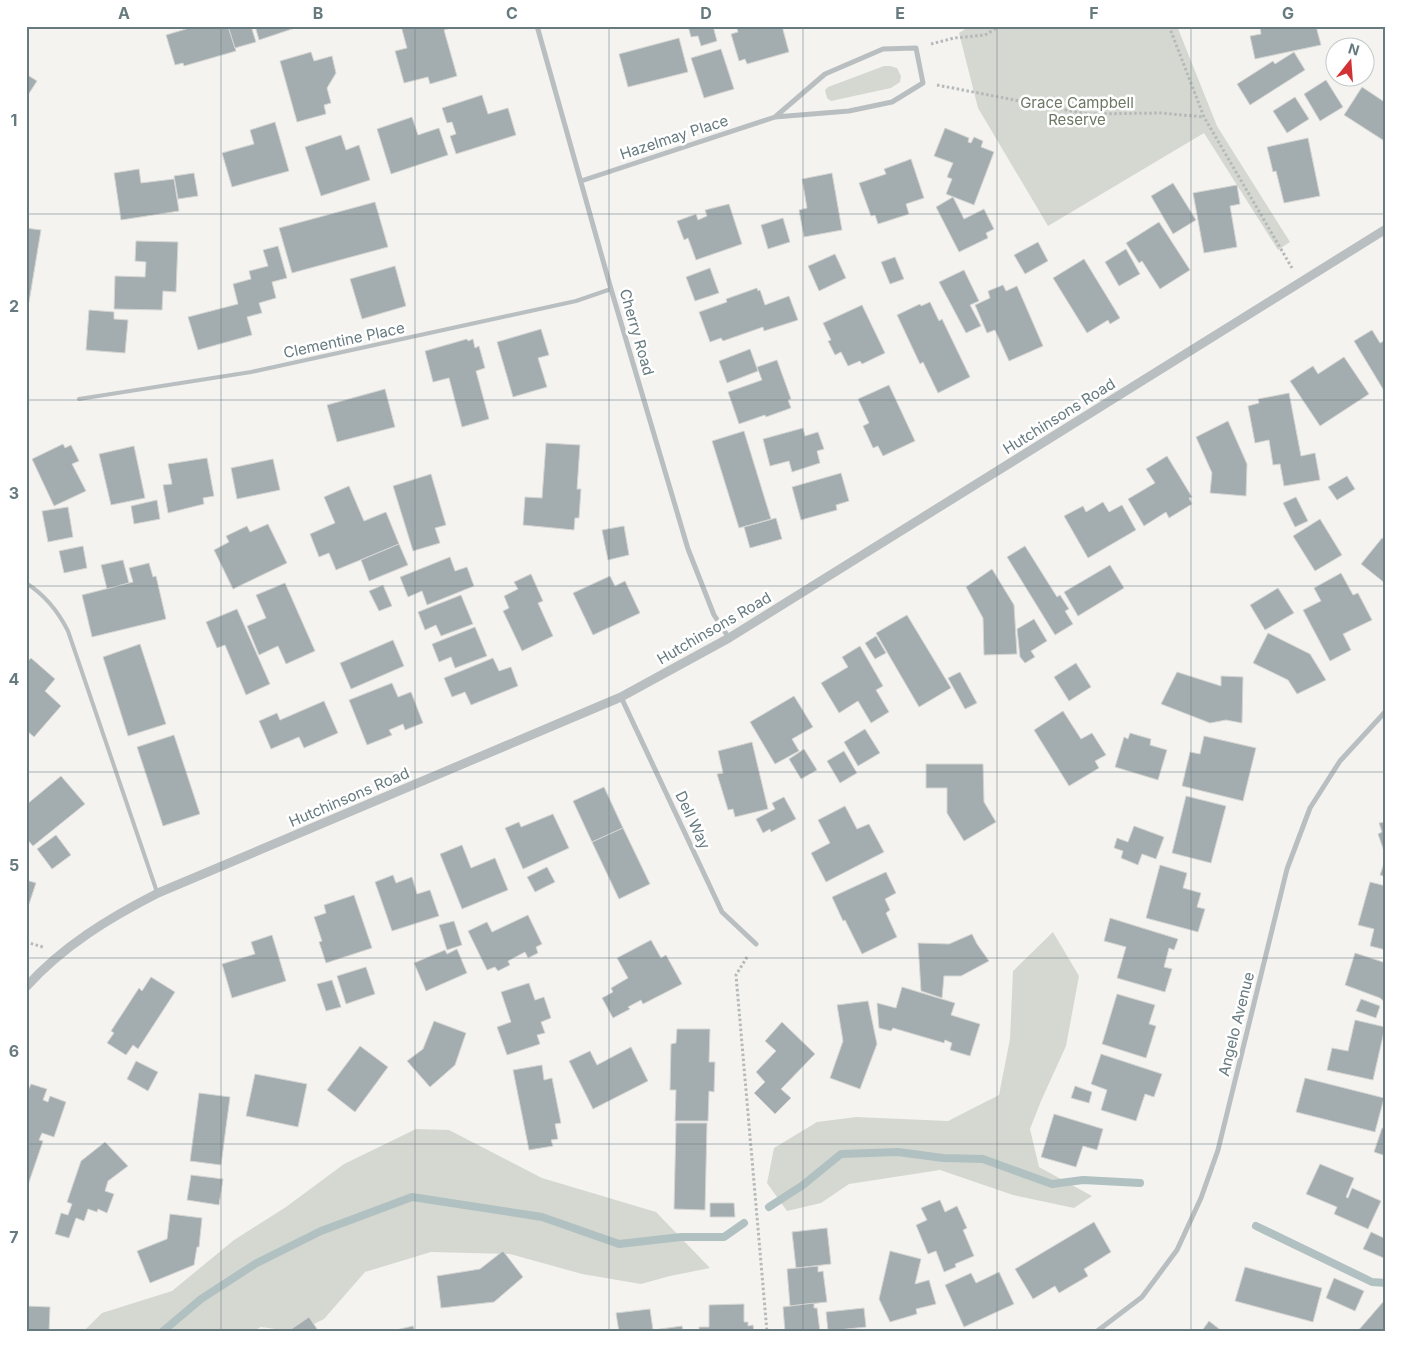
<svg xmlns="http://www.w3.org/2000/svg" width="1412" height="1358" font-family="Inter,sans-serif">
<style>
.green{fill:#d5d8d0}
.lines{fill:none;stroke-linecap:round;stroke-linejoin:round}
.stream{stroke:#b1c1c2;stroke-width:8}
.building{fill:#a3adaf;stroke:#d5d5d3}
.path{stroke:#b5b9ba;stroke-width:3;stroke-dasharray:2.5 2.5;stroke-linecap:butt}
.service{stroke:#b9bfc0;stroke-width:4}
.minor{stroke:#b9bfc0;stroke-width:5}
.tertiary{stroke:#b9bfc0;stroke-width:9}
.grid{fill:none;stroke:#667a7f;stroke-width:1;stroke-opacity:0.55}
.labels{text-anchor:middle;dominant-baseline:central;stroke-width:5;stroke-linejoin:round;paint-order:stroke}
.park-label{font-size:15px;fill:#6c7764;stroke:#fff}
.street-label{font-size:15px;fill:#667a7f;stroke:#fff}
.neatline{fill:none;stroke:#667a7f;stroke-width:2}
.grid-label{font-size:16px;text-anchor:middle;font-weight:bold;fill:#667a7f}
</style>
<rect width="100%" height="100%" fill="#f4f3f0"/>
<g class="green">
<path d="M970,26H1177L1217,126L1290,242L1278,250L1204,133L1048,226L978,108L959,33Z"/>
<path d="M884,66H890L897,68L901,76L900,82L891,88L831,101L827,98L825,90L828,87Z"/>
<path d="M1053,932L1079,976L1066,1046L1041,1101L1030,1129L1039,1167L1092,1196L1074,1208L1013,1195L940,1170L849,1184L821,1203L787,1211L767,1183L774,1148L817,1122L856,1117L948,1121L999,1095L1010,1039L1013,971Z"/>
<path d="M416,1129L449,1130L542,1178L656,1212L710,1268L670,1276L641,1284L582,1274L510,1254L431,1252L365,1272L324,1319L298,1332L261,1327L251,1332H83L102,1313L172,1291L234,1240L286,1207L344,1164Z"/>
</g>
<g class="lines">
<g class="stream">
<path d="M769,1207L803,1185L841,1154L898,1152L943,1158L983,1159L1052,1184L1083,1180L1140,1183"/>
<path d="M1256,1226L1372,1282L1386,1283"/>
<path d="M162,1332L201,1299L255,1264L321,1231L412,1197L542,1217L619,1244L681,1237H724L744,1223"/>
</g>
</g>
<g class="building">
<path d="M196,26H228L236,51L184,66L183,63L175,65L166,35Z"/>
<path d="M228,26H251L256,42L235,48Z"/>
<path d="M255,26H301L259,40Z"/>
<path d="M401,26H456L444,30L457,76L430,84L428,77L404,83L395,51L407,48Z"/>
<path d="M688,26H713L717,41L701,46L698,36L691,37Z"/>
<path d="M736,26H782L789,52L747,64L745,59L739,61L731,34L738,32Z"/>
<path d="M1260,26H1316L1321,45L1255,59L1250,36L1261,34Z"/>
<path d="M679,38L688,72L628,87L619,54Z"/>
<path d="M721,49L734,89L704,98L691,58Z"/>
<path d="M311,52L314,61L332,56L336,73L327,88L331,103L324,105L326,114L297,122L280,61Z"/>
<path d="M1294,52L1305,70L1250,105L1237,84L1273,61L1275,64Z"/>
<path d="M26,74L37,81L26,98Z"/>
<path d="M1326,80L1343,107L1320,121L1304,94Z"/>
<path d="M1362,87L1386,103V142L1344,115Z"/>
<path d="M482,95L488,114L508,108L516,135L456,154L450,136L456,134L452,122L447,123L442,108Z"/>
<path d="M1295,97L1309,119L1287,133L1273,111Z"/>
<path d="M412,117L418,135L439,128L448,155L391,174L377,129Z"/>
<path d="M275,122L289,171L232,187L222,153L254,144L250,130Z"/>
<path d="M945,128L969,138L968,142L971,143L974,137L983,141L981,147L994,152L974,205L946,194L952,179L947,177L953,163L934,156Z"/>
<path d="M341,135L346,150L359,145L370,180L321,196L305,147Z"/>
<path d="M1308,138L1320,196L1284,203L1276,171L1273,172L1267,147Z"/>
<path d="M911,159L924,198L906,204L909,214L878,224L875,215L871,216L859,183L886,174L884,169Z"/>
<path d="M139,169L141,183L174,179L179,211L121,220L114,173Z"/>
<path d="M194,173L198,196L178,199L174,176Z"/>
<path d="M832,173L842,230L804,237L799,210L807,208L802,179Z"/>
<path d="M1173,183L1196,220L1173,234L1151,196Z"/>
<path d="M1237,185L1240,204L1230,206L1237,247L1204,253L1193,193Z"/>
<path d="M953,197L964,219L984,209L994,229L986,233L988,238L959,252L936,207Z"/>
<path d="M375,202L388,247L292,273L279,228Z"/>
<path d="M729,204L742,244L696,260L688,238L684,240L677,221L696,214L698,220L707,216L705,210Z"/>
<path d="M783,218L790,242L768,249L761,225Z"/>
<path d="M1159,222L1190,270L1160,289L1142,261L1139,263L1126,243Z"/>
<path d="M26,228L41,230L29,302H26Z"/>
<path d="M136,241L178,242L176,292L163,291L162,310L114,309L115,276L145,277L146,262L135,261Z"/>
<path d="M1038,242L1048,261L1025,274L1014,255Z"/>
<path d="M278,246L287,278L272,282L276,298L259,303L262,313L247,317L252,335L198,350L188,317L238,304L233,284L251,279L249,271L268,266L263,250Z"/>
<path d="M1126,249L1140,274L1119,286L1105,262Z"/>
<path d="M835,254L846,278L819,291L808,266Z"/>
<path d="M895,257L904,279L890,284L881,262Z"/>
<path d="M1084,259L1120,318L1110,324L1108,320L1087,333L1053,278Z"/>
<path d="M395,266L406,306L362,319L350,279Z"/>
<path d="M710,268L719,293L695,301L686,277Z"/>
<path d="M964,270L979,301L970,305L981,326L966,333L939,282Z"/>
<path d="M1003,285L1006,291L1017,286L1043,346L1009,361L995,330L987,333L975,305L990,298L988,291Z"/>
<path d="M757,288L758,291L760,290L765,305L789,296L798,320L764,331L763,327L723,341L721,338L710,342L699,312L727,302L726,299Z"/>
<path d="M930,302L939,321L942,319L970,377L938,393L923,362L920,364L897,315L920,304L921,306Z"/>
<path d="M862,305L885,353L862,364L860,361L848,366L841,352L835,355L828,341L831,340L823,323Z"/>
<path d="M89,310L114,312V319L128,320L125,353L86,350Z"/>
<path d="M541,329L549,355L538,358L547,387L513,397L497,342Z"/>
<path d="M1372,330L1380,343L1386,340V394L1354,341Z"/>
<path d="M467,339L468,341L473,339L475,348L479,346L485,368L476,371L489,419L462,427L449,378L433,382L425,351Z"/>
<path d="M750,349L758,371L727,383L719,361Z"/>
<path d="M1344,357L1369,394L1320,426L1290,381L1313,366L1318,374Z"/>
<path d="M777,360L791,399L788,400L791,408L766,417L765,415L739,424L728,392L762,380L757,367Z"/>
<path d="M889,385L915,441L883,456L878,446L873,448L863,426L869,423L858,399Z"/>
<path d="M385,389L395,427L337,442L327,405Z"/>
<path d="M1289,393L1301,456L1315,453L1320,480L1284,486L1280,464L1273,465L1269,440L1255,443L1248,406L1259,403L1258,399Z"/>
<path d="M1228,421L1247,464L1246,496L1210,493L1212,473L1196,437Z"/>
<path d="M803,428L805,436L818,432L824,449L817,451L820,463L792,472L789,461L770,466L763,439Z"/>
<path d="M744,431L771,519L739,528L712,441Z"/>
<path d="M546,443L580,445L577,489H581L579,518H575L574,530L523,525L525,497L542,498Z"/>
<path d="M63,444L65,448L71,445L79,461L72,464L86,491L54,506L32,459Z"/>
<path d="M134,446L145,498L111,505L99,454Z"/>
<path d="M1167,456L1192,497L1189,498L1192,504L1169,518L1166,512L1144,526L1128,499L1155,483L1146,469Z"/>
<path d="M207,458L214,496L203,498L204,504L168,513L163,485L172,484L168,464Z"/>
<path d="M273,459L280,490L237,499L231,468Z"/>
<path d="M841,473L849,501L836,505L837,510L801,520L792,487Z"/>
<path d="M431,474L446,525L435,528L440,543L413,551L393,486Z"/>
<path d="M1347,476L1355,489L1337,500L1328,487Z"/>
<path d="M349,486L364,521L386,512L399,544L336,570L329,553L319,557L310,534L335,523L324,497Z"/>
<path d="M1296,497L1308,521L1295,527L1283,503Z"/>
<path d="M157,500L160,519L134,524L131,506Z"/>
<path d="M1103,502L1109,512L1122,505L1136,530L1088,558L1064,516L1083,506L1086,512Z"/>
<path d="M68,507L73,537L48,542L42,511Z"/>
<path d="M776,518L782,539L750,548L744,527Z"/>
<path d="M1320,519L1342,555L1315,571L1293,536Z"/>
<path d="M268,524L287,563L233,589L214,550L229,542L226,536L247,526L250,532Z"/>
<path d="M624,526L629,555L608,560L602,530Z"/>
<path d="M1382,538L1386,540V584L1361,564Z"/>
<path d="M399,544L408,565L369,581L361,560Z"/>
<path d="M83,546L87,568L64,573L59,551Z"/>
<path d="M1025,546L1057,597L1060,595L1069,609L1065,611L1073,624L1055,635L1007,557Z"/>
<path d="M450,557L455,571L467,567L474,586L427,605L422,591L408,597L400,577Z"/>
<path d="M123,560L129,583L107,589L101,565Z"/>
<path d="M149,563L153,577L156,576L166,619L92,637L82,595L133,582L129,568Z"/>
<path d="M1110,565L1124,588L1078,616L1064,592Z"/>
<path d="M992,569L1014,605L1017,654L984,655L983,618L966,587Z"/>
<path d="M1341,573L1353,595L1358,593L1372,620L1343,634L1351,650L1330,661L1303,610L1321,601L1314,588Z"/>
<path d="M531,574L543,601L538,603L553,636L522,651L503,611L509,608L504,596L518,589L514,582Z"/>
<path d="M610,576L615,586L625,581L640,613L593,635L573,593Z"/>
<path d="M285,583L315,651L286,664L278,646L259,655L247,626L266,618L256,595Z"/>
<path d="M383,585L392,606L379,611L369,591Z"/>
<path d="M1278,588L1294,613L1265,630L1250,605Z"/>
<path d="M461,595L473,624L441,636L436,625L425,630L418,612Z"/>
<path d="M237,609L270,684L246,695L225,645L217,648L206,622Z"/>
<path d="M907,615L951,688L919,707L876,633Z"/>
<path d="M1034,619L1047,641L1031,651L1035,657L1025,663L1020,657L1017,629Z"/>
<path d="M475,627L487,656L455,668L451,657L439,662L432,644Z"/>
<path d="M1268,633L1310,654L1326,680L1297,694L1288,680L1253,663Z"/>
<path d="M876,636L886,653L875,659L865,643Z"/>
<path d="M393,640L404,666L351,689L340,663Z"/>
<path d="M140,644L166,724L128,736L103,657Z"/>
<path d="M860,646L883,686L876,690L889,712L871,723L858,701L839,713L821,683L848,667L842,657Z"/>
<path d="M31,658L55,679L45,691L61,706L34,737L26,730V663Z"/>
<path d="M493,658L499,671L511,667L518,686L471,705L465,692L452,697L444,678Z"/>
<path d="M1076,663L1091,687L1069,701L1054,677Z"/>
<path d="M960,672L977,703L965,709L948,678Z"/>
<path d="M1177,672L1221,686V676L1243,677L1242,723L1226,720L1210,723L1161,704Z"/>
<path d="M392,683L398,697L411,692L423,723L405,730L403,724L389,730L392,735L367,745L349,700Z"/>
<path d="M794,696L813,727L792,739L799,751L775,764L750,722Z"/>
<path d="M324,701L338,733L304,748L299,737L271,749L259,721L277,713L280,720Z"/>
<path d="M1063,711L1081,739L1092,733L1106,755L1095,761L1099,768L1069,786L1034,730Z"/>
<path d="M865,729L880,753L858,766L844,742Z"/>
<path d="M1130,733L1151,739L1150,745L1167,750L1158,780L1115,767L1124,737L1128,739Z"/>
<path d="M174,735L200,814L163,826L137,747Z"/>
<path d="M1204,736L1256,748L1243,801L1182,786L1190,752L1200,754Z"/>
<path d="M752,742L768,809L735,817L733,809L728,810L717,774L723,773L718,751Z"/>
<path d="M804,749L817,770L801,779L789,759Z"/>
<path d="M844,751L857,773L840,783L827,761Z"/>
<path d="M926,764H983L984,802L996,822L964,841L947,813V788H926Z"/>
<path d="M61,776L85,804L33,846L26,838V805Z"/>
<path d="M604,787L623,828L592,842L573,801Z"/>
<path d="M1186,796L1226,806L1211,863L1172,853Z"/>
<path d="M784,797L796,819L771,832L770,829L763,833L756,819L775,809L772,803Z"/>
<path d="M845,806L857,829L869,824L884,852L826,882L811,853L830,843L818,820Z"/>
<path d="M553,814L569,848L523,869L505,828L519,822L521,827Z"/>
<path d="M1386,822V877L1380,875L1386,857L1378,834L1382,832L1379,823Z"/>
<path d="M1134,826L1164,837L1156,859L1142,854L1138,865L1121,858L1123,851L1114,848L1117,838L1128,842Z"/>
<path d="M623,828L650,884L619,899L592,842Z"/>
<path d="M56,835L71,855L52,869L37,849Z"/>
<path d="M462,845L471,868L495,858L508,890L462,909L440,854Z"/>
<path d="M1160,865L1187,873L1183,888L1201,893L1197,907L1205,909L1198,932L1146,918Z"/>
<path d="M547,867L555,882L535,892L527,877Z"/>
<path d="M886,872L896,893L885,899L890,910L886,913L897,937L862,954L845,920L843,921L832,897Z"/>
<path d="M393,875L396,883L412,877L417,894L430,890L439,916L392,931L375,882Z"/>
<path d="M26,880L36,883L29,904L26,903Z"/>
<path d="M1370,882L1386,886V950L1370,946L1374,929L1358,925Z"/>
<path d="M354,895L372,948L326,963L319,942L322,941L314,917L326,913L324,905Z"/>
<path d="M528,915L542,944L536,947L538,953L528,958L525,952L508,961L510,965L498,971L495,967L487,970L468,931L487,922L492,932Z"/>
<path d="M1110,918L1178,939L1174,950L1169,948L1164,967L1172,969L1165,992L1117,978L1126,947L1104,941Z"/>
<path d="M454,921L462,945L447,950L439,925Z"/>
<path d="M972,934L977,944L989,961L961,976H944L942,998L921,991L918,943L949,944Z"/>
<path d="M272,935L286,981L232,998L222,964L255,954L251,942Z"/>
<path d="M651,940L661,958L666,955L682,984L643,1004L641,1000L628,1007L630,1009L613,1018L602,998L613,992L611,988L628,978L617,958Z"/>
<path d="M457,949L467,973L426,991L414,963L445,950L447,954Z"/>
<path d="M1355,953L1386,963V1003L1380,998L1345,985Z"/>
<path d="M366,967L375,994L346,1004L337,976Z"/>
<path d="M151,977L175,992L138,1049L133,1045L126,1055L107,1043L114,1033L111,1031L139,988L142,991Z"/>
<path d="M332,980L341,1007L326,1011L317,984Z"/>
<path d="M529,983L535,1000L544,997L551,1018L541,1022L545,1033L537,1035L540,1044L507,1055L497,1027L511,1022L501,992Z"/>
<path d="M902,987L955,1003L951,1015L980,1024L970,1056L950,1050L952,1043L945,1040L944,1043L893,1028L891,1031L879,1028L877,1003L896,1008Z"/>
<path d="M1117,994L1155,1005L1149,1024L1156,1026L1146,1058L1102,1044Z"/>
<path d="M1361,999L1380,1006L1376,1018L1356,1011Z"/>
<path d="M868,1001L877,1044L860,1089L830,1078L843,1041L837,1005Z"/>
<path d="M1355,1020L1385,1027L1373,1080L1327,1070L1332,1048L1348,1051Z"/>
<path d="M434,1021L466,1033L455,1065L430,1087L407,1061L423,1049Z"/>
<path d="M782,1022L815,1054L781,1089L791,1098L775,1114L754,1093L765,1082L756,1072L776,1051L765,1041Z"/>
<path d="M677,1029H710L709,1062H715L714,1092L709,1091L708,1121H675L676,1090H670L671,1044L676,1043Z"/>
<path d="M360,1046L388,1067L355,1112L327,1090Z"/>
<path d="M631,1047L648,1081L593,1109L569,1061L590,1051L597,1065Z"/>
<path d="M1101,1054L1162,1074L1154,1097L1145,1094L1136,1121L1101,1110L1107,1090L1091,1084Z"/>
<path d="M136,1061L158,1072L148,1091L127,1079Z"/>
<path d="M542,1065L544,1080L552,1078L561,1123L555,1124L558,1139L551,1140L553,1146L529,1150L513,1070Z"/>
<path d="M255,1074L307,1084L298,1127L246,1116Z"/>
<path d="M1305,1078L1384,1098L1375,1132L1296,1112Z"/>
<path d="M31,1084L47,1089L43,1100L48,1102L50,1096L66,1102L54,1137L42,1133L39,1140L43,1141L28,1185L26,1184V1095Z"/>
<path d="M1075,1086L1092,1092L1089,1103L1071,1098Z"/>
<path d="M199,1093L230,1097L221,1165L190,1161Z"/>
<path d="M1054,1114L1103,1129L1097,1150L1083,1146L1076,1167L1041,1157Z"/>
<path d="M676,1123H707L705,1210L674,1209Z"/>
<path d="M1382,1128L1386,1129V1156L1374,1152Z"/>
<path d="M105,1142L128,1166L108,1181L105,1191L114,1194L107,1213L98,1209L97,1212L88,1209L84,1221L76,1218L69,1238L55,1234L61,1213L68,1215L72,1204L67,1202L81,1161Z"/>
<path d="M1320,1164L1354,1178L1346,1197L1348,1198L1352,1188L1381,1201L1368,1229L1334,1214L1337,1207L1306,1194Z"/>
<path d="M191,1175L223,1179L219,1205L187,1200Z"/>
<path d="M940,1200L945,1212L957,1206L967,1228L963,1230L974,1256L955,1264L956,1267L944,1272L936,1251L928,1254L916,1225L927,1220L921,1208Z"/>
<path d="M710,1203H734L735,1217H710Z"/>
<path d="M170,1214L202,1218L199,1247H197L194,1265L150,1283L137,1251L167,1239Z"/>
<path d="M1094,1222L1111,1252L1084,1269L1088,1276L1059,1293L1055,1286L1033,1299L1015,1269Z"/>
<path d="M827,1228L831,1264L796,1268L792,1232Z"/>
<path d="M1371,1232L1386,1239V1259L1363,1249Z"/>
<path d="M503,1251L523,1277L494,1302L441,1308L437,1276L480,1269Z"/>
<path d="M890,1251L921,1259L915,1284L929,1280L936,1304L916,1309L917,1314L890,1322L879,1299Z"/>
<path d="M818,1266V1272L823,1271L827,1302L790,1306L787,1269Z"/>
<path d="M1245,1267L1322,1288L1313,1322L1235,1301Z"/>
<path d="M999,1272L1014,1304L964,1327L945,1285L971,1273L976,1283Z"/>
<path d="M1334,1278L1364,1291L1355,1311L1326,1298Z"/>
<path d="M1383,1302L1386,1305V1332H1357Z"/>
<path d="M814,1303V1308H817L820,1332H785L783,1307Z"/>
<path d="M744,1304V1322H748V1326L753,1325L754,1332H699V1327H709V1305Z"/>
<path d="M26,1306L50,1307L49,1332H26Z"/>
<path d="M864,1308L866,1327L828,1331L826,1312Z"/>
<path d="M650,1309L653,1330L682,1326L683,1332H619L616,1313Z"/>
<path d="M309,1317L319,1332H287Z"/>
<path d="M1209,1321L1223,1332H1201Z"/>
<path d="M413,1326L415,1332H391L400,1329Z"/>
</g>
<g class="lines">
<g class="path">
<path d="M1169,26L1204,117L1292,268"/>
<path d="M931,44L954,38L985,35L1000,26"/>
<path d="M937,85L1087,114L1161,113L1204,117"/>
<path d="M26,942L43,947"/>
<path d="M747,957L736,975L767,1332"/>
</g>
<g class="service">
<path d="M79,399L251,372L576,301L611,289"/>
<path d="M26,583C45,595 58,611 68,631L157,892"/>
</g>
<g class="minor">
<path d="M537,26L611,289L688,549L714,615L729,638"/>
<path d="M581,181L775,117L849,111L892,102L923,83L916,48L883,49L825,74L775,117"/>
<path d="M621,697L722,912L756,944"/>
<path d="M1096,1332L1142,1297L1177,1250L1201,1198L1218,1150L1287,869L1310,808L1340,761L1386,711"/>
</g>
<path class="tertiary" d="M26,987C63,946 109,918 158,893L621,697L729,638L1386,229"/>
</g>
<path class="grid" d="M221,26V1332M415,26V1332M609,26V1332M803,26V1332M997,26V1332M1191,26V1332M26,214H1386M26,400H1386M26,586H1386M26,772H1386M26,958H1386M26,1144H1386"/>
<g class="labels">
<g class="park-label">
<text x="1077" y="102">Grace Campbell<tspan x="1077" dy="17">Reserve</tspan></text>
</g>
<g class="street-label">
<text transform="translate(674 137) rotate(-18)">Hazelmay Place</text>
<text transform="translate(637 332) rotate(74)">Cherry Road</text>
<text transform="translate(344 340) rotate(-12)">Clementine Place</text>
<text transform="translate(1059 416) rotate(-32)">Hutchinsons Road</text>
<text transform="translate(714 628) rotate(-30)">Hutchinsons Road</text>
<text transform="translate(349 797) rotate(-23)">Hutchinsons Road</text>
<text transform="translate(693 820) rotate(65)">Dell Way</text>
<text transform="translate(1236 1024) rotate(-76)">Angelo Avenue</text>
</g>
</g>
<rect width="1412" height="1358" fill="none" stroke="#ffffff" stroke-width="55"/>
<g transform="translate(1350 62) rotate(17)"><circle r="24" fill="#ffffff" stroke="#c2cacc"/>
<path d="M0-4L9 19L0 12L-9 19Z" fill="#d23235"/>
<text y="-8" font-size="14" font-weight="bold" text-anchor="middle" fill="#667a7f">N</text>
</g>
<rect x="28" y="28" width="1356" height="1302" class="neatline"/>
<g class="grid-label">
<text x="124" y="19">A</text>
<text x="318" y="19">B</text>
<text x="512" y="19">C</text>
<text x="706" y="19">D</text>
<text x="900" y="19">E</text>
<text x="1094" y="19">F</text>
<text x="1288" y="19">G</text>
<text x="14" y="126">1</text>
<text x="14" y="312">2</text>
<text x="14" y="499">3</text>
<text x="14" y="685">4</text>
<text x="14" y="871">5</text>
<text x="14" y="1057">6</text>
<text x="14" y="1243">7</text>
</g>
</svg>
